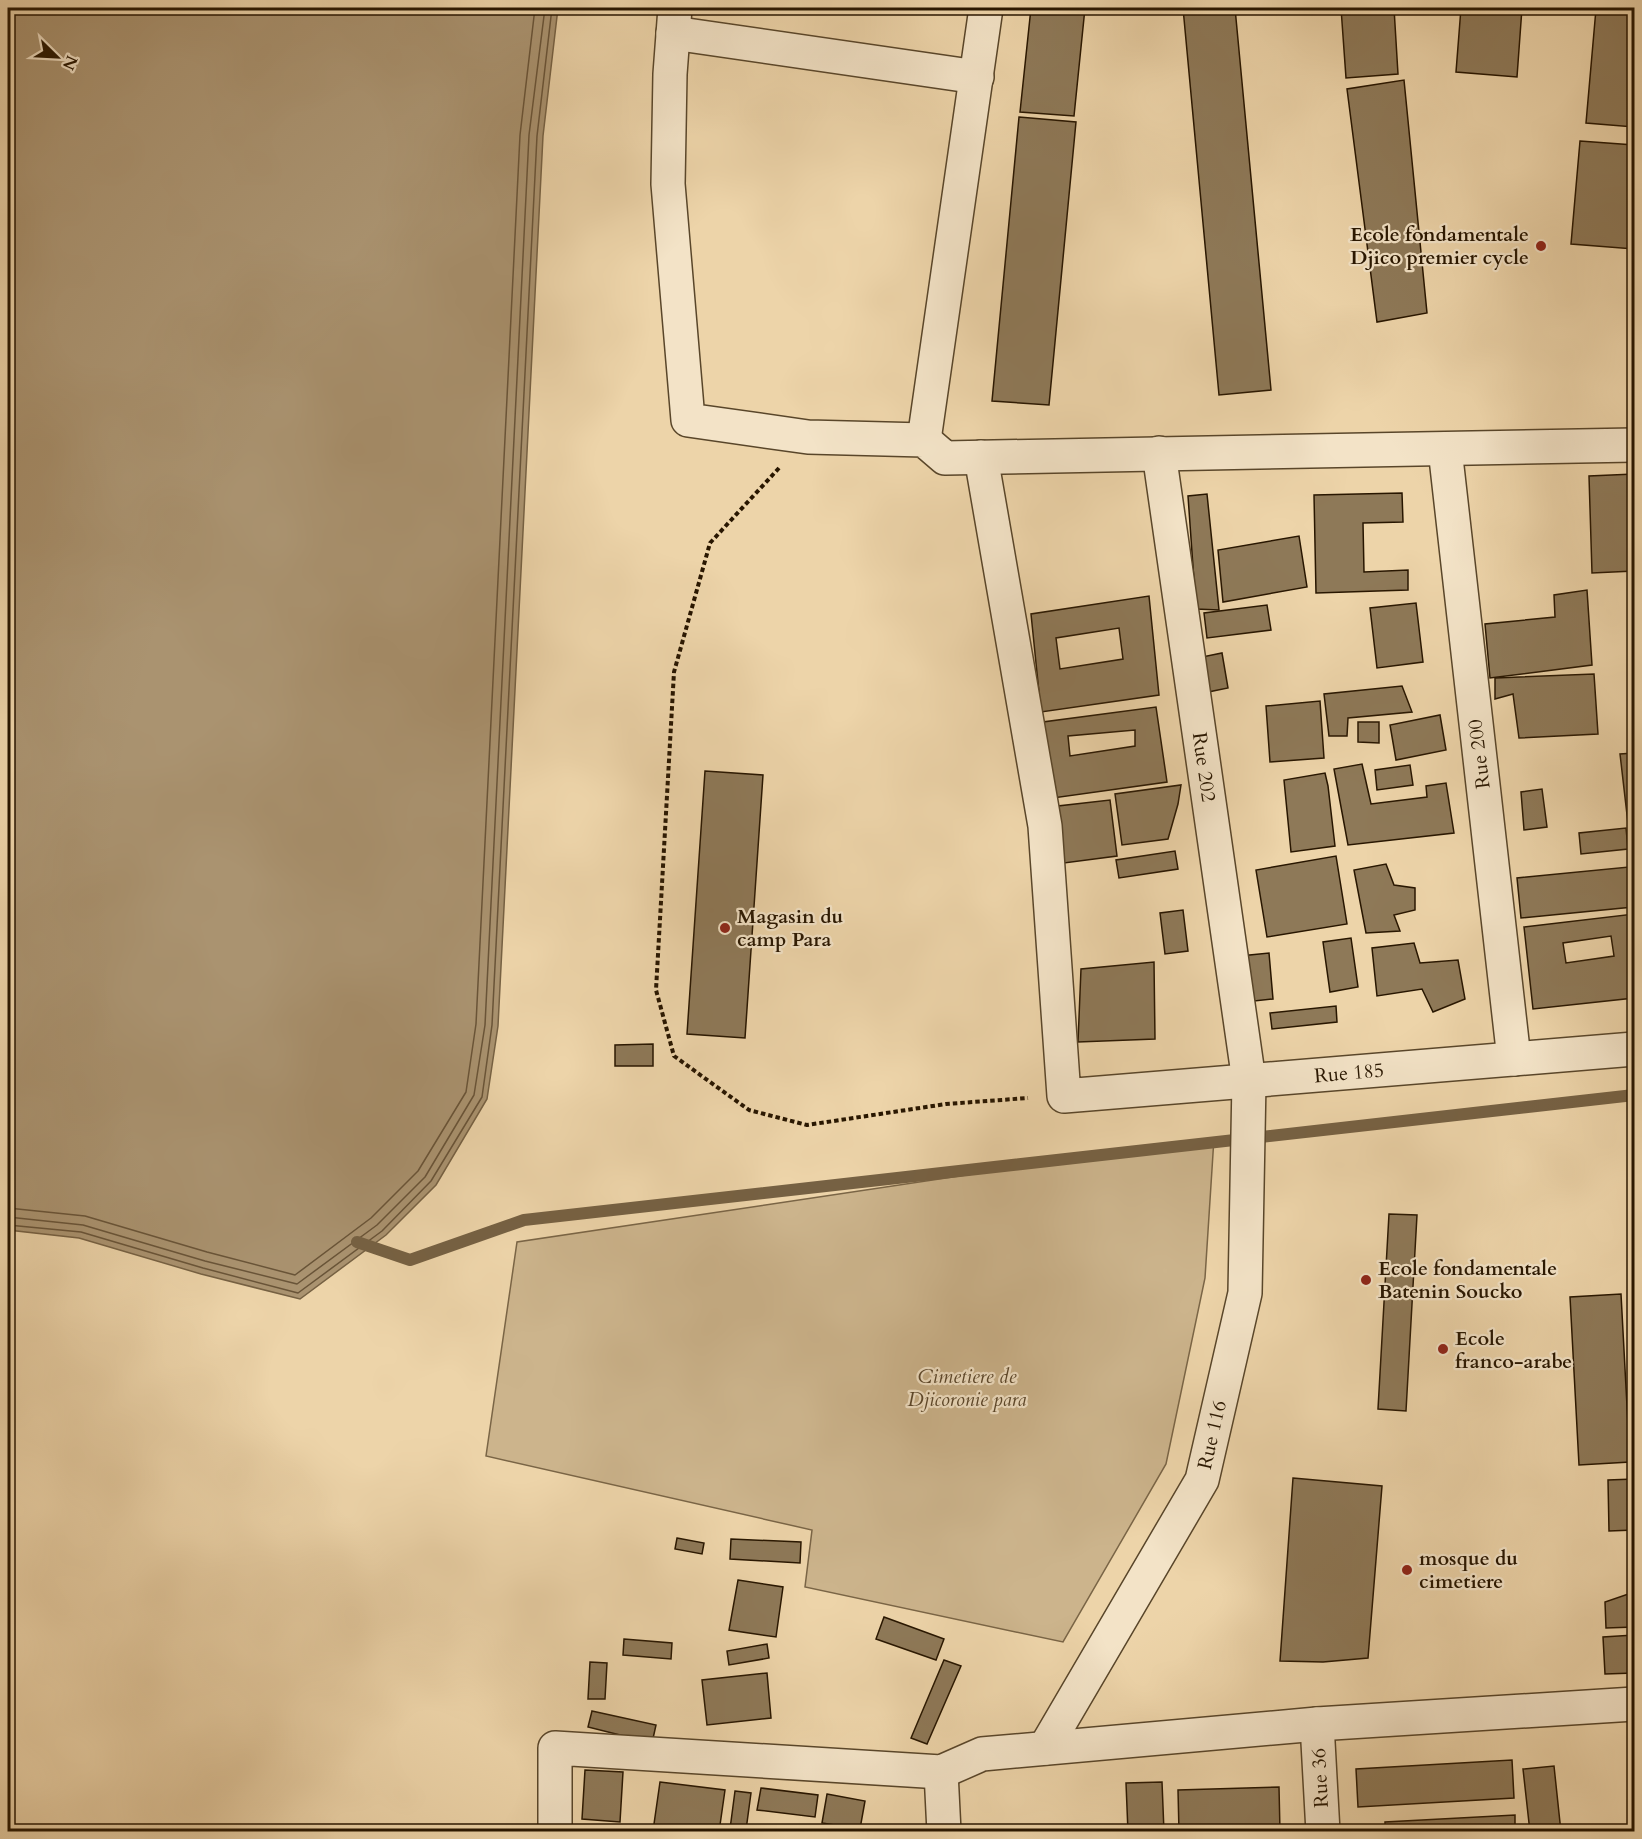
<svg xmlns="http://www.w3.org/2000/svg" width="1642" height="1839" font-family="Cardo,serif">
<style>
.green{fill:#ccb48c;stroke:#7a6546;stroke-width:1.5}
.water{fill:#aa9370;stroke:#766143;stroke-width:1.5}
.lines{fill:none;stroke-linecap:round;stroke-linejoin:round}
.shore{stroke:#695438;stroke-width:1.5}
.stream{stroke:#766143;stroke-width:12}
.building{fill:#8e7958;stroke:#281600;stroke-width:1.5;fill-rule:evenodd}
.minor-casing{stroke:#59462a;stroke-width:36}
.path{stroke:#281600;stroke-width:4;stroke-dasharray:4.5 3;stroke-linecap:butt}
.minor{stroke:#f3e3c7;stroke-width:33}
.poi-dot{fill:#8f2418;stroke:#f3e3c7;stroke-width:2}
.labels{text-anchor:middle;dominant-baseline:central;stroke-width:4.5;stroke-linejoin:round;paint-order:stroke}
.poi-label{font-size:20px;font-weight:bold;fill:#281600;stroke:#f3e3c7;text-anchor:start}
.street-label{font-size:20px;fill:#281600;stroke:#f3e3c7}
.park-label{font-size:20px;font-style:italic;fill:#59452a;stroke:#f3e3c7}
</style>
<rect width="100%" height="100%" fill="#edd4a9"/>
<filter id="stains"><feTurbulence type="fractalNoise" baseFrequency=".00333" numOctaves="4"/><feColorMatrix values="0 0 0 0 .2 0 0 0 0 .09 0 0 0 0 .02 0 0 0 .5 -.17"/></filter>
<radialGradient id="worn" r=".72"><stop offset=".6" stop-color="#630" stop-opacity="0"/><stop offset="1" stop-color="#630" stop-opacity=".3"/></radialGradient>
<path class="green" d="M1214,1138L1205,1278L1166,1464L1063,1642L805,1587L812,1530L486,1456L517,1242Z"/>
<path class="water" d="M8,8H558L543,136L498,1026L487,1099L436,1185L386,1235L300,1299L201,1274L79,1238L8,1230Z"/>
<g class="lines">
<g class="shore">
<path d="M8,1208L85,1216L207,1252L295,1275L371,1218L418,1171L466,1092L476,1024L520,135L535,8"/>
<path d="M8,1217L83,1225L205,1261L297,1284L377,1225L425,1177L474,1095L485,1025L529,135L545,8"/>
<path d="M8,1225L81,1232L203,1268L298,1293L382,1231L431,1181L482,1097L492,1025L537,136L552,8"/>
</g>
<path class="stream" d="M357,1242L410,1260L524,1220L1634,1095"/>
</g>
<g class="building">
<path d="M1031,8H1085L1074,116L1020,112Z"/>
<path d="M1183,8H1235L1271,390L1219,395Z"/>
<path d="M1341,8H1394L1398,74L1346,78Z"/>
<path d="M1461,8H1522L1517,77L1456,72Z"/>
<path d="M1596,9L1634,12V127L1586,123Z"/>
<path d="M1404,80L1427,313L1377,322L1347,89Z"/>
<path d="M1019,117L1076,122L1049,405L992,401Z"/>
<path d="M1580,141L1634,145V249L1571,244Z"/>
<path d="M1634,474V571L1592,573L1589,476Z"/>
<path d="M1402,493L1403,522L1363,523L1364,572L1408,570V590L1316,593L1314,495Z"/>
<path d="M1207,494L1219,610L1196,609L1188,496Z"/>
<path d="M1299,536L1307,587L1223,602L1218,550Z"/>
<path d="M1587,590L1592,665L1490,678L1485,624L1555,617L1554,595Z"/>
<path d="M1149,596L1159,695L1041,712L1031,614ZM1119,628L1123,659L1060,669L1056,638Z"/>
<path d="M1416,603L1423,662L1377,668L1370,608Z"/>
<path d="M1267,605L1271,630L1207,638L1204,613Z"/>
<path d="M1222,653L1228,688L1208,692L1202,657Z"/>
<path d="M1594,674L1598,734L1519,738L1513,694L1495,699V678Z"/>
<path d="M1402,686L1412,712L1348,718L1347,736H1329L1324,694Z"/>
<path d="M1320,701L1324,758L1270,762L1266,706Z"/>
<path d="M1156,707L1167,782L1053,798L1043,722ZM1135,730V746L1070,756L1068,736Z"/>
<path d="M1440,715L1446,750L1396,760L1390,725Z"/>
<path d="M1358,722H1379V743L1358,742Z"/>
<path d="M1634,753V831L1629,832L1620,754Z"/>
<path d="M1362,764L1371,804L1427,797L1426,786L1446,783L1454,833L1348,845L1334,769Z"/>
<path d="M1410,765L1413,785L1377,790L1375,770Z"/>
<path d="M705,771L763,775L745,1038L687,1034Z"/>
<path d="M1325,773L1328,786L1335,846L1291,852L1284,780Z"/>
<path d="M1181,785L1178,804L1168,839L1122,845L1115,794Z"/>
<path d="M1542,789L1547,827L1524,830L1521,792Z"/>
<path d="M1110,800L1117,856L1064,863L1058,806Z"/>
<path d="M1626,828L1628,849L1581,854L1579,833Z"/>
<path d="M1175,851L1178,869L1119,878L1116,860Z"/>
<path d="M1336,856L1347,924L1267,937L1256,870Z"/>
<path d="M1386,864L1394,885L1415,888V910L1394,915L1400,931L1366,933L1354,870Z"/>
<path d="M1629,867L1633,907L1521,918L1517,878Z"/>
<path d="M1183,910L1188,951L1165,954L1160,913Z"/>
<path d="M1634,914V998L1533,1009L1524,927ZM1611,936L1614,956L1566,963L1563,943Z"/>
<path d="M1351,938L1358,987L1330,992L1323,942Z"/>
<path d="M1414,943L1420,963L1458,960L1465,999L1433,1012L1422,989L1377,996L1372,948Z"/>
<path d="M1269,953L1273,999L1245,1002L1240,956Z"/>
<path d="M1154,962L1155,1039L1078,1042L1081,969Z"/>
<path d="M1336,1006L1337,1022L1272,1029L1270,1013Z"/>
<path d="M653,1044V1066H615V1045Z"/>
<path d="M1389,1214L1417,1215L1406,1411L1378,1409Z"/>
<path d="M1621,1294L1630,1462L1579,1465L1570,1297Z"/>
<path d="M1293,1478L1382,1486L1368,1658L1323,1662L1280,1661Z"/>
<path d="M1634,1479V1530L1609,1531L1608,1480Z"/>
<path d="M677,1538L704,1543L702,1554L675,1549Z"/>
<path d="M731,1539L801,1542L800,1563L730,1559Z"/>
<path d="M738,1580L783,1587L776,1637L729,1630Z"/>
<path d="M1634,1592V1627L1606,1628L1605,1602Z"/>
<path d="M884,1617L944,1639L936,1660L876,1639Z"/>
<path d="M1634,1635V1673L1605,1674L1603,1637Z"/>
<path d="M624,1639L672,1643L671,1659L623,1655Z"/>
<path d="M767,1644L769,1658L729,1665L727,1651Z"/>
<path d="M944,1660L961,1666L927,1744L911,1738Z"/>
<path d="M590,1662L607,1663L605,1699H588Z"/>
<path d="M767,1673L771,1718L707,1725L702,1680Z"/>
<path d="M592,1711L656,1725L652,1743L588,1727Z"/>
<path d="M1512,1760L1514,1798L1358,1807L1356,1769Z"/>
<path d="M1554,1766L1561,1832H1530L1523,1769Z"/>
<path d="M585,1770L623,1772L620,1822L582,1819Z"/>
<path d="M660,1782L725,1790L719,1832L653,1831Z"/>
<path d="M1162,1782L1164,1832H1128L1126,1783Z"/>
<path d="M1279,1787L1280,1832H1179L1178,1790Z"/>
<path d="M761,1788L818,1795L815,1817L757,1810Z"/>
<path d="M735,1791L751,1793L746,1830L730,1829Z"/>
<path d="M827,1794L865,1801L860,1829L822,1823Z"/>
<path d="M1515,1815V1832H1385V1822Z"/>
</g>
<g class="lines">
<g class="minor-casing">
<g id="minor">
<path d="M675,8L670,74L668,184L688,420L808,437L924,440L945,458L1634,445"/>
<path d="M673,33L977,77"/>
<path d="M924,440L986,8"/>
<path d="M1445,449L1514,1059"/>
<path d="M981,457L1045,826L1064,1096L1634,1049"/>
<path d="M1317,1724L1323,1832"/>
<path d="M1045,1748L1202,1480L1245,1293L1249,1081L1159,453"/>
<path d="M941,1772L944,1832"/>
<path d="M555,1832V1748L941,1772L982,1754L1317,1724L1634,1704"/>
</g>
</g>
<path class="path" d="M779,468L710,543L674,672L656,990L674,1056L749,1110L807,1125L946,1104L1028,1098"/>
<use href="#minor" class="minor"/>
</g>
<g class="poi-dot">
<circle cx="1541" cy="246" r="6"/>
<circle cx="725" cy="928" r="6"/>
<circle cx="1366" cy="1280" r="6"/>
<circle cx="1443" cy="1349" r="6"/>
<circle cx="1407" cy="1570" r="6"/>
</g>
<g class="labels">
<g class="poi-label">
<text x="1529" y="234" text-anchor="end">Ecole fondamentale<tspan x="1529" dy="23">Djico premier cycle</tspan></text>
<text x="737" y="916">Magasin du<tspan x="737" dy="23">camp Para</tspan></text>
<text x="1378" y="1268">Ecole fondamentale<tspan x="1378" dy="23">Batenin Soucko</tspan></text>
<text x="1455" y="1338">Ecole<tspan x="1455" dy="23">franco-arabe</tspan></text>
<text x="1419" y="1558">mosque du<tspan x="1419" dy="23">cimetiere</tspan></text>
</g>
<g class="street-label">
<text transform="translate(1479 754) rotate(-97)">Rue 200</text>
<text transform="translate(1204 767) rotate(82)">Rue 202</text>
<text transform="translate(1349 1073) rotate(-5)">Rue 185</text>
<text transform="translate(1212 1435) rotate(-77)">Rue 116</text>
<text transform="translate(1320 1778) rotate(-93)">Rue 36</text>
</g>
<g class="park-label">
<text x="967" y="1376">Cimetiere de<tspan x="967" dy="23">Djicoronie para</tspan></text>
</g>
</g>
<rect width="1642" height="1839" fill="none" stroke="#edd4a9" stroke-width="30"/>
<rect x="9" y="9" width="1624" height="1821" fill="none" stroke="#281600" stroke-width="3"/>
<rect x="15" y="15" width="1612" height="1809" fill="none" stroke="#281600" stroke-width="1.5"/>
<g transform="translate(57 57) rotate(114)" stroke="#f3e3c7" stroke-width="4.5" paint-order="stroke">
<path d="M0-4.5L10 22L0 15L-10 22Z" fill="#281600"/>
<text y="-9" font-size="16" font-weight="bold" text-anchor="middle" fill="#281600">N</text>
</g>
<rect width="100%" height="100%" filter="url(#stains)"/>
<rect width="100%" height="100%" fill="url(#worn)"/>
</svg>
